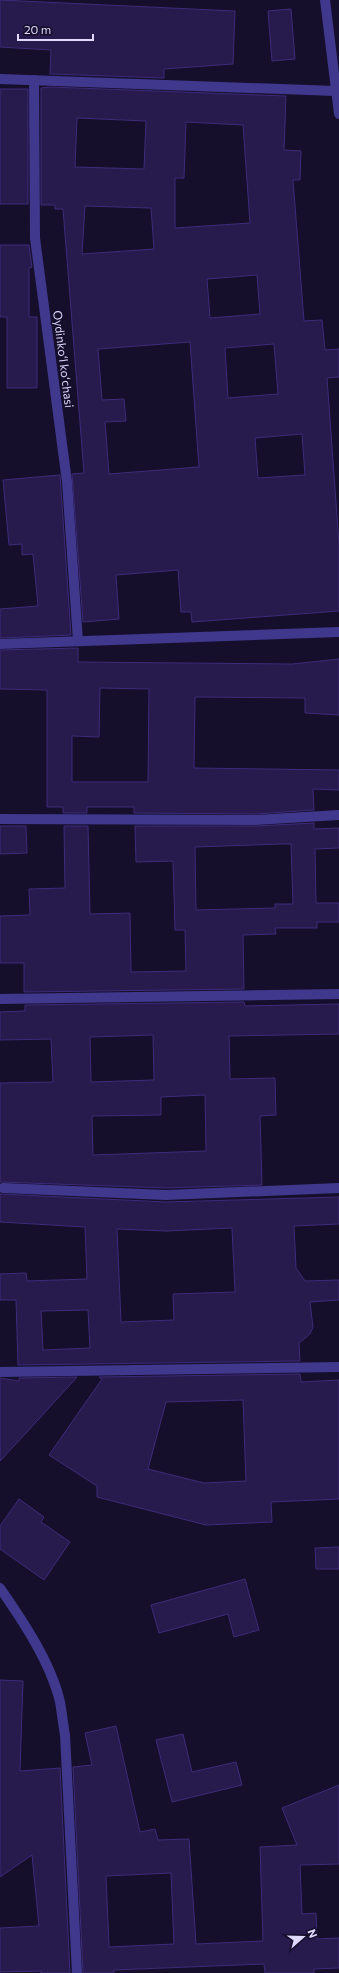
<svg xmlns="http://www.w3.org/2000/svg" width="339" height="1973" font-family="Commissioner,sans-serif">
<style>
.building{fill:#271a4d;stroke:#3e2b7a;fill-rule:evenodd}
.lines{fill:none;stroke-linecap:round;stroke-linejoin:round}
.minor{stroke:#3f388d;stroke-width:10}
.labels{text-anchor:middle;dominant-baseline:central;stroke-width:3.5;stroke-linejoin:round;paint-order:stroke}
.street-label{font-size:12px;fill:#dfd9ff;stroke:#150f2b}
</style>
<rect width="100%" height="100%" fill="#150f2b"/>
<g class="building">
<path d="M0,0L235,11L233,64L164,69V78L50,74L51,50L0,47Z"/>
<path d="M291,9L295,59L272,61L268,11Z"/>
<path d="M50,87L286,96L284,150L301,151L300,180H293L304,321L322,320L325,350L339,349V377L327,378L339,544V611L192,622L191,612H181L178,570L116,575L119,619L83,622L72,474L84,473L63,209H55V205H41V88ZM77,118L146,121L144,169L75,167ZM186,122L243,125L250,223L175,228V178H184ZM85,206L151,208L154,249L82,254ZM257,275L260,314L210,318L207,279ZM190,342L199,467L109,474L105,422L126,421L124,399L102,400L98,349ZM274,344L278,394L228,398L225,348ZM302,434L305,475L258,478L255,438Z"/>
<rect x="0" y="89" width="28" height="115"/>
<path d="M0,245H29L32,267L29,268V317H37V388H7V317H0Z"/>
<path d="M60,475L71,635L0,638V609L38,606L33,554L22,555V544L9,545L3,480Z"/>
<path d="M78,648V662L292,664L339,659V715L305,713V698L195,697L194,768L339,770V790L313,789L314,810L255,814L134,813V807H87V813H63V807H47V690L0,689V650ZM100,688L149,689L148,782H72V736L99,737Z"/>
<path d="M314,823V829L339,828V848L315,849L316,903H339V922H317V928H275L276,934L243,935L244,989L24,992V963H0V916L30,915L29,889L65,888L64,826H88L90,914L130,913L131,972L186,971L185,930H175L173,861L136,862L135,826H255ZM281,844H291L293,904H275V908L196,910L195,847Z"/>
<path d="M0,826H26L27,853L0,854Z"/>
<path d="M244,1002L245,1006L339,1004V1034L229,1036L230,1079L275,1078L276,1115L260,1116L262,1185L166,1188L0,1182V1083L53,1082L51,1039L0,1040V1012L25,1011V1005ZM153,1035L154,1080L91,1082L90,1037ZM205,1095L206,1151L93,1155L92,1116L161,1115V1097Z"/>
<path d="M0,1194L166,1202L339,1197V1224L294,1226L296,1268L305,1281L339,1280V1300L310,1302L313,1327L310,1334L299,1343L300,1361L18,1365L16,1300H0V1274L26,1273L27,1281L87,1279L85,1227L0,1222ZM232,1228L235,1292L173,1294L174,1320L121,1322L117,1229L166,1231ZM88,1310L90,1348L43,1350L41,1311Z"/>
<path d="M300,1374L301,1382L339,1380V1499L271,1502L272,1522L206,1525L97,1497V1486L49,1455L102,1379L99,1377ZM243,1400L246,1481L204,1483L148,1469L166,1402Z"/>
<path d="M77,1377L27,1432L0,1461V1378L19,1381V1378Z"/>
<path d="M19,1499L44,1517L41,1522L70,1542L44,1580L0,1549V1526Z"/>
<path d="M339,1547V1569H316L315,1548Z"/>
<path d="M245,1579L259,1630L234,1637L228,1614L159,1633L151,1605Z"/>
<path d="M0,1680L23,1681L20,1771L60,1768L70,1973H41V1971L0,1972V1928L39,1926L32,1855L0,1877Z"/>
<path d="M116,1726L140,1832L155,1829L158,1840L189,1839L196,1944L263,1941L260,1847L297,1845L282,1808L339,1785V1864L300,1865L302,1914L316,1913L317,1939L339,1938V1968L314,1969V1973H265L264,1964L114,1970V1973H83L73,1767L92,1765L85,1733ZM171,1873L174,1944L109,1947L106,1876Z"/>
<path d="M183,1734L192,1772L236,1762L242,1785L172,1802L156,1740Z"/>
</g>
<g class="lines">
<g class="minor">
<path d="M325,0L339,114"/>
<path d="M0,79L335,91"/>
<path d="M34,80L35,238L67,482L78,641"/>
<path d="M0,644L339,632"/>
<path d="M0,819L255,820L339,815"/>
<path d="M0,999L339,994"/>
<path d="M3,1188L166,1195L339,1188"/>
<path d="M0,1372L339,1367"/>
<path d="M0,1588C23,1621 51,1663 60,1702C62,1713 63,1724 65,1735L77,1973"/>
</g>
</g>
<g class="labels">
<g class="street-label">
<text transform="translate(64 359) rotate(83)">Oydinkoʻl koʻchasi</text>
</g>
</g>
<g transform="translate(303 1937) rotate(70)" stroke="#150f2b" stroke-width="3" paint-order="stroke">
<path d="M0-3L7 15L0 10L-7 15Z" fill="#dfd9ff"/>
<text y="-6" font-size="11" font-weight="bold" text-anchor="middle" fill="#dfd9ff">N</text>
</g>
<path d="M18 34v6h75v-6" fill="none" stroke="#dfd9ff" stroke-width="2"/>
<text x="24" y="34" font-size="12" fill="#dfd9ff" stroke="#150f2b" stroke-width="3" paint-order="stroke">20 m</text>
</svg>
